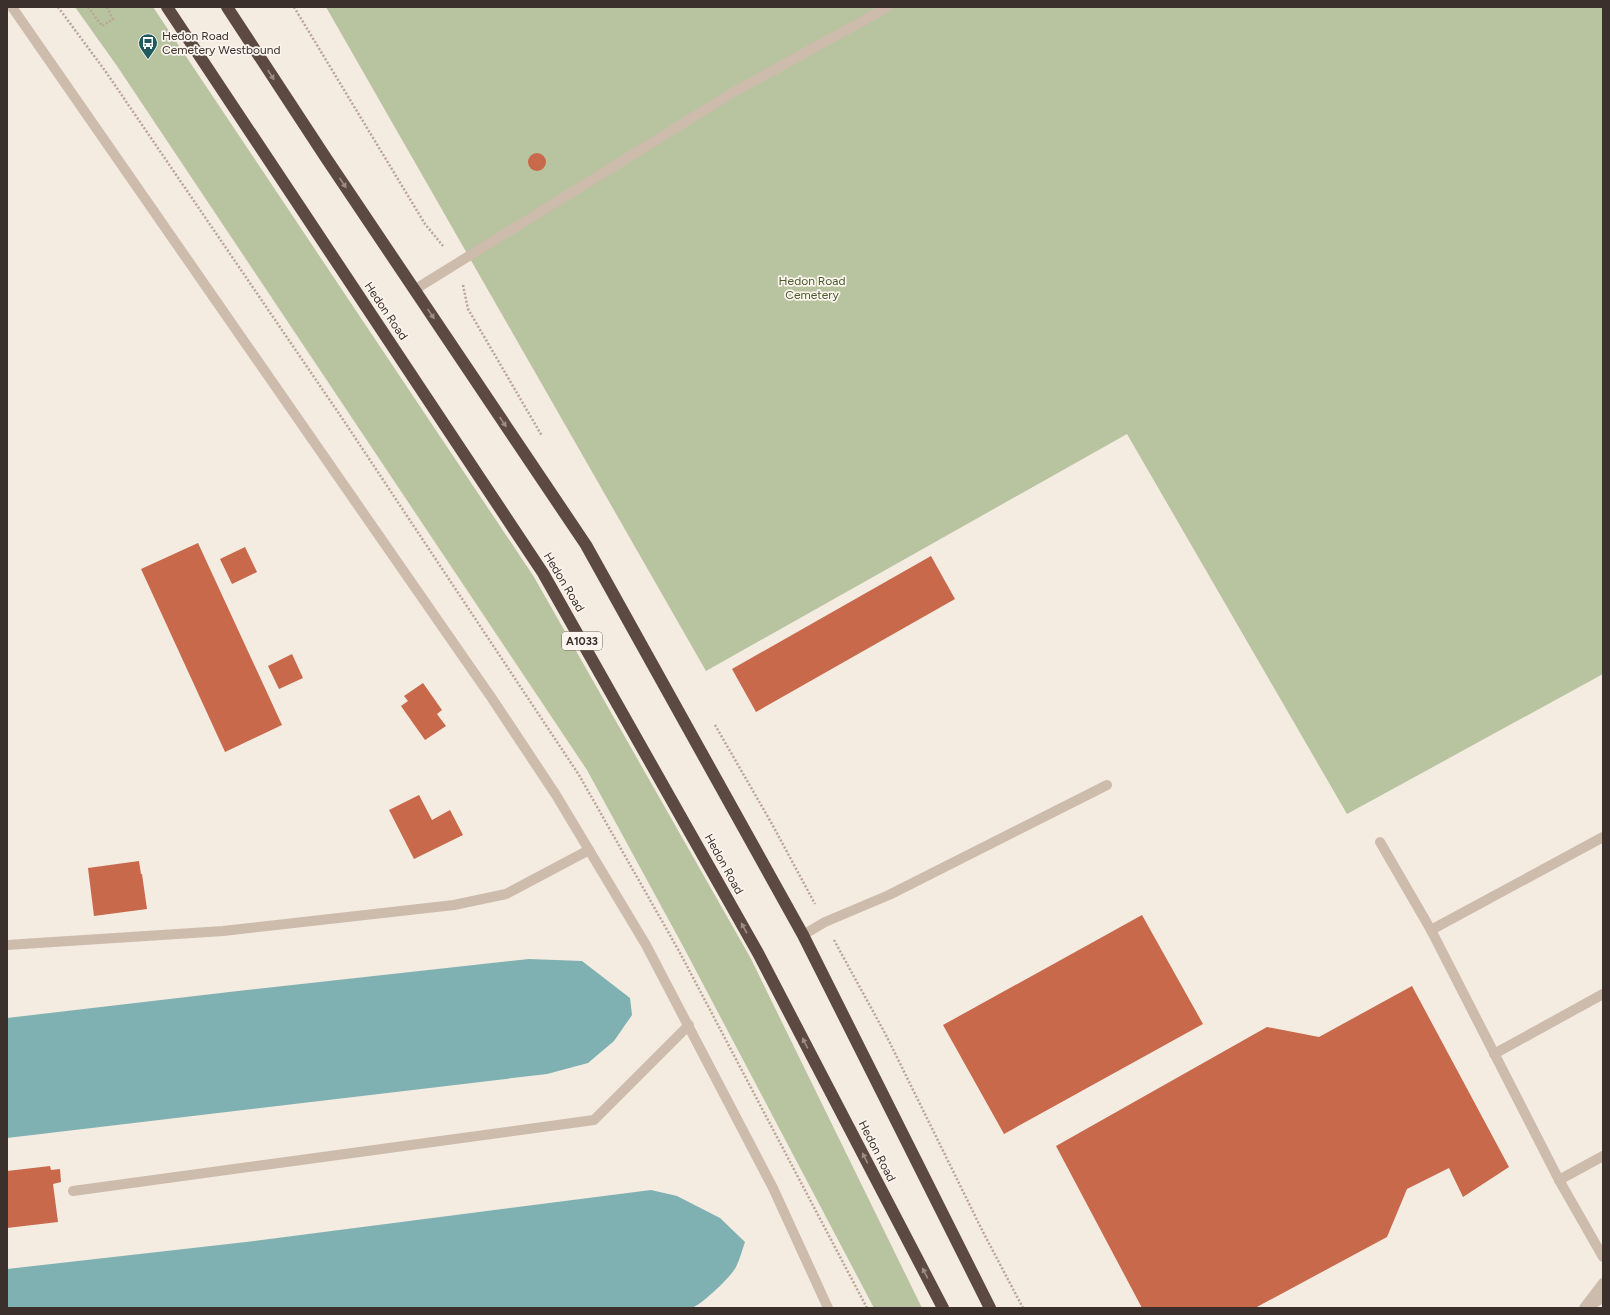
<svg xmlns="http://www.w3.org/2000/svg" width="1610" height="1315" font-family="Figtree,sans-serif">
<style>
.green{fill:#b8c4a0}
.water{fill:#7fb0b2}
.building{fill:#c8694b}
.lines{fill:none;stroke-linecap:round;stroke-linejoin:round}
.path{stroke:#b9a596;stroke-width:2.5;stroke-dasharray:2 2;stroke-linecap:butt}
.lane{stroke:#cdbbac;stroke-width:10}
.highway{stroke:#5c4a42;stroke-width:12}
.oneway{fill:#9c8e87}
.labels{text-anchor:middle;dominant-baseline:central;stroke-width:3.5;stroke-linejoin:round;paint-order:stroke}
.shield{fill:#fbf5ee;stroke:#756b66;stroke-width:1}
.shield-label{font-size:11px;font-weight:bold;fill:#3b302b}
.poi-label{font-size:12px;fill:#3b302b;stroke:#fbf5ee;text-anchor:start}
.park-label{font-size:12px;fill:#4a5a2e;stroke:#fbf5ee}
.street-label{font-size:12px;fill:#3b302b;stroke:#fbf5ee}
</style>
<rect width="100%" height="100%" fill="#f4ebe1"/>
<g class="green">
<path d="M75,7H153L534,577L750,957L922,1308H874L684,948L587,770L117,66Z"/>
<path d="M326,7H1603V674L1347,814L1127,434L706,671Z"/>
</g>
<g class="water">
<path d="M529,959L582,961L630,998L632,1015L614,1041L588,1063L547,1074L7,1138V1018L238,991Z"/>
<path d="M651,1190L677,1196L720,1218L745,1242C742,1250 740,1259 736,1267C731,1277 702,1304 692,1308H7V1269L246,1242Z"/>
</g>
<g class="building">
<circle cx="537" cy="162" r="9"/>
<path d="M198,543L282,725L225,752L141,569Z"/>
<path d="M245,547L257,572L232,584L220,559Z"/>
<path d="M931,556L955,599L756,712L732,669Z"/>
<path d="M292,654L303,678L279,689L268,666Z"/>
<path d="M423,683L442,710L437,714L446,726L425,740L401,706L408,701L404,696Z"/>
<path d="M419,795L432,820L450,810L463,835L414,859L389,810Z"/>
<path d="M139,861L141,874H142L147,909L94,916L88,868Z"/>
<path d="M1142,915L1203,1024L1004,1134L943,1025Z"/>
<path d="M1412,986L1509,1167L1463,1197L1449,1168L1407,1189L1387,1237L1255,1308H1142L1056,1146L1267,1027L1319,1037Z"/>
<path d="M50,1166L51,1170L60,1169L61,1182L53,1184L58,1222L7,1228V1171Z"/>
</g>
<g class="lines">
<g class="path">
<path d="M58,7L106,72L344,421L579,775L679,951L867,1308"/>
<path d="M88,7L102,26L113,19L107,7"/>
<path d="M294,7L425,224L443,246"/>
<path d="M463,285L468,309L542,436"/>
<path d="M715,725L772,824L815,904"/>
<path d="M834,940L887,1037L983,1232L1023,1308"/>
</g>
<g class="lane">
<path d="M12,7L491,697L556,795L646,945L773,1188L828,1308"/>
<path d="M414,290L732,93L888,7"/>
<path d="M1380,842L1431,930L1559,1180L1603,1257"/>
<path d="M1431,930L1603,837"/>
<path d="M803,935L825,922L889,895L1107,785"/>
<path d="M7,945L223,931L454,905L506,894L589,850"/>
<path d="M1494,1054L1603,994"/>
<path d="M1559,1180L1603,1156"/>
<path d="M73,1191L594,1120L689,1025"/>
<path d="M1586,1307L1603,1298"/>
<path d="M1584,1308L1603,1283"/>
</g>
<g class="highway">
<path d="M167,7L543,573L758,953L943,1308"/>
<path d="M227,7L326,158L586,545L803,935L990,1308"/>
</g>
</g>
<defs><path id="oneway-solid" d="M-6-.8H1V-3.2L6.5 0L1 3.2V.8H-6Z"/></defs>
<g class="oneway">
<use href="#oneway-solid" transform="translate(271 75) rotate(57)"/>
<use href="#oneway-solid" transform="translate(343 183) rotate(56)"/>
<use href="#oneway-solid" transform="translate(431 314) rotate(56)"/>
<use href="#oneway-solid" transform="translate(503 422) rotate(56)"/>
<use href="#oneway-solid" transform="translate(744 928) rotate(-119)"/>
<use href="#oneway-solid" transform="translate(805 1043) rotate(-117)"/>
<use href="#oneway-solid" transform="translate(865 1158) rotate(-117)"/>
<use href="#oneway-solid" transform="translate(925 1273) rotate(-117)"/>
</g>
<defs>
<g id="bus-pin" transform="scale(1)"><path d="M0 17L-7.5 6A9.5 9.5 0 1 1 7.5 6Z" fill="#1f5a5e" stroke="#fbf5ee"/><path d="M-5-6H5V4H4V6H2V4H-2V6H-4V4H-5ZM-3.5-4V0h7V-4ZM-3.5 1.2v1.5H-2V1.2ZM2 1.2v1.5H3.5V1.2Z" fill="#fff"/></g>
</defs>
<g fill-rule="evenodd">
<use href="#bus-pin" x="148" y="43"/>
</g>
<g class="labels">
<rect class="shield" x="562" y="632" width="40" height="18" rx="3"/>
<g class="shield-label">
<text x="582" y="641">A1033</text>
</g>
<g class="poi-label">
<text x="162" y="36">Hedon Road<tspan x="162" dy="14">Cemetery Westbound</tspan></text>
</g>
<g class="park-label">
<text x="812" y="281">Hedon Road<tspan x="812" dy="14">Cemetery</tspan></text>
</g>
<g class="street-label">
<text transform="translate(386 311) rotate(56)">Hedon Road</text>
<text transform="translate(564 582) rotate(59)">Hedon Road</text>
<text transform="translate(724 864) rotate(61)">Hedon Road</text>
<text transform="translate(877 1151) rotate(63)">Hedon Road</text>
</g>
</g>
<rect width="1610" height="1315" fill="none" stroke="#3b302b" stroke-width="16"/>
</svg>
